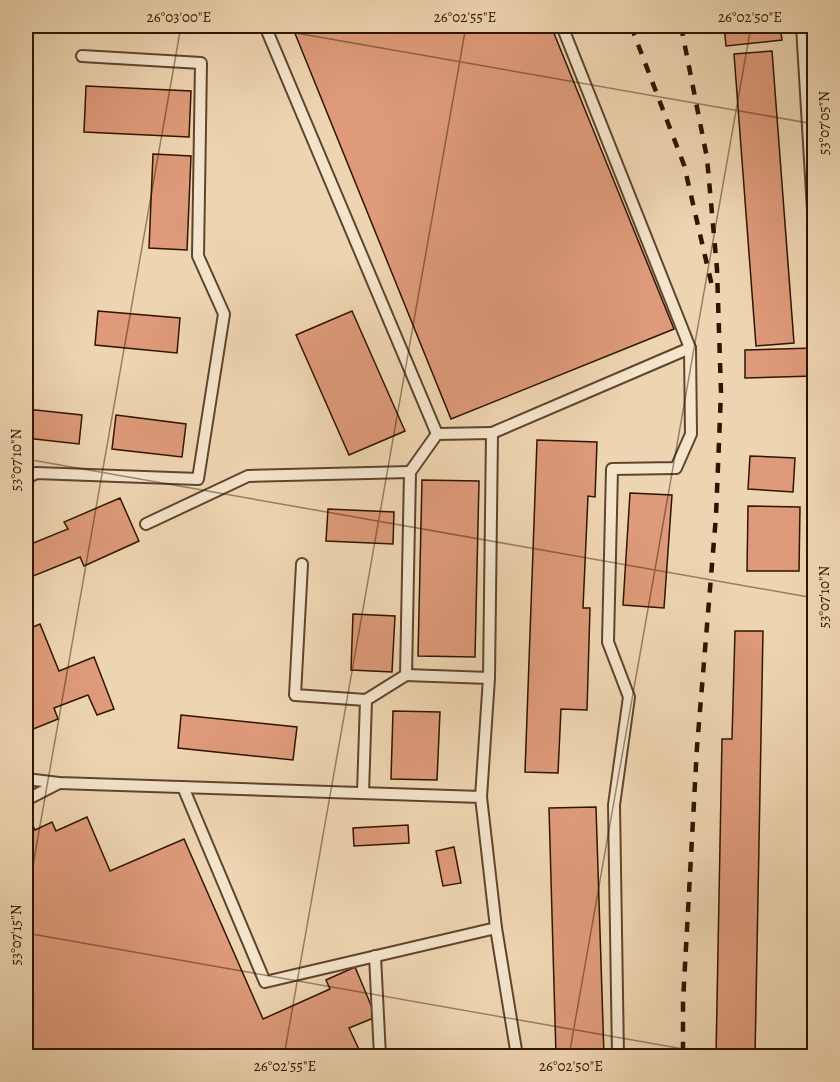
<svg xmlns="http://www.w3.org/2000/svg" width="840" height="1082" font-family="Alegreya,serif">
<style>
.building{fill:#de9a7a;stroke:#2f1500;stroke-width:1.5}
.lines{fill:none;stroke-linecap:round;stroke-linejoin:round}
.lane-casing{stroke:#5f452c;stroke-width:14}
.lane{stroke:#f4e4cc;stroke-width:10}
.rail{stroke:#2f1500;stroke-width:4.5;stroke-dasharray:10 10;stroke-linecap:butt}
.ticks{fill:none;stroke:#2f1500;stroke-width:1.5;stroke-opacity:0.45}
.neatline{fill:none;stroke:#2f1500;stroke-width:2}
.ticks-label{font-size:15px;text-anchor:middle;fill:#2f1500}
</style>
<rect width="100%" height="100%" fill="#eed5b1"/>
<filter id="stains"><feTurbulence type="fractalNoise" baseFrequency=".00333" numOctaves="4"/><feColorMatrix values="0 0 0 0 .2 0 0 0 0 .09 0 0 0 0 .02 0 0 0 .5 -.17"/></filter>
<radialGradient id="worn" r=".72"><stop offset=".6" stop-color="#630" stop-opacity="0"/><stop offset="1" stop-color="#630" stop-opacity=".3"/></radialGradient>
<g class="building">
<path d="M292,26H551L674,329L451,419Z"/>
<path d="M724,26H780L782,40L726,46Z"/>
<path d="M772,51L794,343L756,346L734,54Z"/>
<path d="M86,86L191,91L189,137L84,132Z"/>
<path d="M153,154L191,156L187,250L149,248Z"/>
<path d="M98,311L180,318L177,353L95,345Z"/>
<path d="M352,311L405,431L349,455L296,335Z"/>
<path d="M814,348V376L745,378V350Z"/>
<path d="M26,409L82,415L79,444L26,438Z"/>
<path d="M116,415L186,424L182,457L112,449Z"/>
<path d="M537,440L597,442L595,497L588,496L583,608H590L587,710L561,709L558,773L525,772Z"/>
<path d="M808,453H814V562H807Z"/>
<path d="M750,456L795,458L793,492L748,489Z"/>
<path d="M422,480L479,481L475,657L418,656Z"/>
<path d="M630,493L672,495L664,608L623,605Z"/>
<path d="M120,498L139,541L84,566L80,557L26,579V546L68,529L64,522Z"/>
<path d="M748,506L800,507L799,571H747Z"/>
<path d="M328,509L394,512L393,544L326,541Z"/>
<path d="M353,614L395,616L392,672L351,670Z"/>
<path d="M40,624L59,671L94,657L114,709L97,715L88,695L54,708L58,719L26,732V630Z"/>
<path d="M810,630H814V788Z"/>
<path d="M735,631H763L755,1056H716L722,739H732Z"/>
<path d="M393,711L440,712L437,780L391,779Z"/>
<path d="M181,715L297,727L293,760L178,748Z"/>
<path d="M596,807L604,1056H556L549,808Z"/>
<path d="M87,817L110,871L184,839L263,1019L330,989L326,980L355,967L376,1017L349,1028L362,1056H30L26,1046V822L30,820L35,830L52,822L56,831Z"/>
<path d="M408,825L409,843L354,846L353,828Z"/>
<path d="M454,847L461,883L443,886L436,851Z"/>
</g>
<g class="lines">
<g class="lane-casing">
<g id="lane">
<path d="M265,26L437,434"/>
<path d="M562,26L690,348"/>
<path d="M802,26L814,227"/>
<path d="M26,479L36,473L198,479L224,314L198,256L201,63L82,56"/>
<path d="M146,524L248,476L410,472"/>
<path d="M302,564L295,695L366,700L363,793"/>
<path d="M406,675L489,678"/>
<path d="M366,700L406,675L410,472L437,434L492,433"/>
<path d="M26,779L59,783L481,797L496,928L517,1056"/>
<path d="M183,787L265,982L496,928"/>
<path d="M481,797L489,678L492,433L690,348L691,434L676,468L612,469L608,642L629,697L614,805L618,1056"/>
<path d="M26,800L59,783"/>
<path d="M375,956L380,1056"/>
</g>
</g>
<use href="#lane" class="lane"/>
<g class="rail">
<path d="M631,26L684,165L712,286"/>
<path d="M681,26L707,158L717,269L721,392L716,516L697,747L683,1002V1056"/>
</g>
</g>
<path class="ticks" d="M256,26L814,124M26,459L814,598M26,905L181,26M26,933L723,1056M284,1056L466,26M569,1056L751,26"/>
<rect width="840" height="1082" fill="none" stroke="#eed5b1" stroke-width="66"/>
<rect x="33" y="33" width="774" height="1016" class="neatline"/>
<g class="ticks-label">
<text x="179" y="22">26°03'00"E</text>
<text x="465" y="22">26°02'55"E</text>
<text x="750" y="22">26°02'50"E</text>
<text transform="translate(824 123) rotate(-90)" y="5">53°07'05"N</text>
<text transform="translate(16 460) rotate(-90)" y="5">53°07'10"N</text>
<text transform="translate(824 597) rotate(-90)" y="5">53°07'10"N</text>
<text transform="translate(16 935) rotate(-90)" y="5">53°07'15"N</text>
<text x="285" y="1071">26°02'55"E</text>
<text x="571" y="1071">26°02'50"E</text>
</g>
<rect width="100%" height="100%" filter="url(#stains)"/>
<rect width="100%" height="100%" fill="url(#worn)"/>
</svg>
